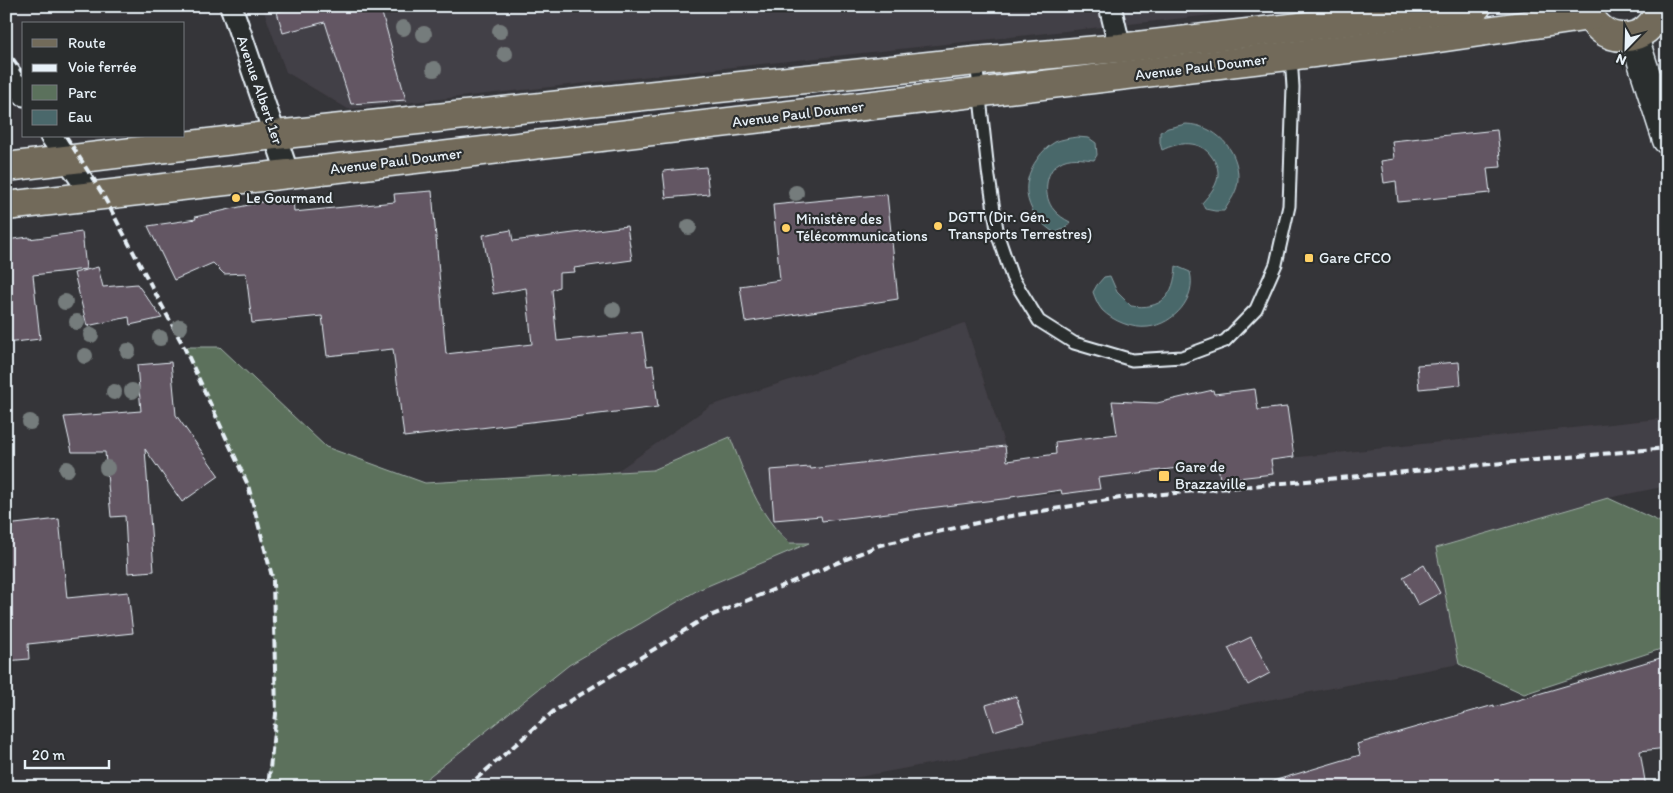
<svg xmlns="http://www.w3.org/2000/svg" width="1673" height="793" font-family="Itim,sans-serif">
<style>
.built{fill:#433f46}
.green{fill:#5b715c;stroke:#a2b1aa}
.water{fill:#4a686b;stroke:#899fa3}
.building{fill:#635664;stroke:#e8f1f8}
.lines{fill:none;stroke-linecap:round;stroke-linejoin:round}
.lane-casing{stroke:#e8f1f8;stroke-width:15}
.street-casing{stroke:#e8f1f8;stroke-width:25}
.secondary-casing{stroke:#e8f1f8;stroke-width:31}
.primary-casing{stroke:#e8f1f8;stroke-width:31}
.lane{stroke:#2a2d2e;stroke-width:11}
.street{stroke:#2a2d2e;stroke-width:21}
.secondary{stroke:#2a2d2e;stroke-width:28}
.primary{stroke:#726b5a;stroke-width:28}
.rail{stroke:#e8f1f8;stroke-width:4;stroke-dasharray:8 4;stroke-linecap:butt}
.tree{fill:#757c7c}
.poi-dot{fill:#ffd166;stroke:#2a2d2e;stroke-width:2}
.labels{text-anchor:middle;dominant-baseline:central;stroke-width:4.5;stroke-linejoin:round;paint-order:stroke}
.street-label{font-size:15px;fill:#e8f1f8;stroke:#2a2d2e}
.poi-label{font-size:15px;fill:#e8f1f8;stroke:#2a2d2e;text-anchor:start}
</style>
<rect width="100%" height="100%" fill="#353539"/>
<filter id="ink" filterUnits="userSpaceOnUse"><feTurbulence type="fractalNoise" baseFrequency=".02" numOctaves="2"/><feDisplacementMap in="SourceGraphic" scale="10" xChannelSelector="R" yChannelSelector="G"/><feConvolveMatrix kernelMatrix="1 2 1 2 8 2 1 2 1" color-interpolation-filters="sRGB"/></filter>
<g filter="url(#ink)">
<g class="built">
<path d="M262,6H1295L348,109L286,72Z"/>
<path d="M965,323L1005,446L1011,498L1100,489L1098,478L1218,463L1220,480L1272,474L1271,460L1667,418V486L1608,498L1436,548L1459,664L806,787H277L382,636L710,406Z"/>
</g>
<g class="green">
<path d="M184,347H220L326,447L425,483L653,470L730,437C745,474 758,516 790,543H809L698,590L569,665L416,787H267L276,714L273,580L248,485Z"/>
<path d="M1608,498L1667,525V647L1524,694L1459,664L1436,548Z"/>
</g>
<g class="water">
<path d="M1186,124C1215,125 1239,149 1238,179C1238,191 1230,201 1224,211H1215L1205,209L1202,203C1209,195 1219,184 1218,172C1218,167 1215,161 1212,157C1200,139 1179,142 1162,150L1160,143V132L1168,128Z"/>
<path d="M1077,137L1089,138L1096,143L1097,155L1094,160C1083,159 1069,156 1059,163C1044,172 1043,198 1054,210C1058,215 1064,219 1070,222L1065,228L1055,233C1027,216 1017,186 1038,158C1042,152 1048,146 1055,142C1062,139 1070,138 1077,137Z"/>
<path d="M1176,266L1190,272C1197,298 1174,324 1148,327C1132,329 1113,321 1102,310C1098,305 1095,298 1093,292L1097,285L1104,277L1110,276L1117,292L1131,306C1162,310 1174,296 1176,266Z"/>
</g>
<g class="building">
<path d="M298,6H380L406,100L351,104L325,22L283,33L277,12Z"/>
<path d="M1497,130L1501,167L1487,168L1490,193L1398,202L1396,181L1384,183L1381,161L1394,159L1392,141Z"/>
<path d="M706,167L709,194L666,198L663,171Z"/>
<path d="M432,191L446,354L532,344L526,288L493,294L483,235L511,230L513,241L627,226L632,260L574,268L575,272L559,273V287L552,290L557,341L642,332L647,366L653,365L658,407L404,437L393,349L327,356L322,316L252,323L246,273L224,274L213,263L174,280L148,226L196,219L195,217L293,195L294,212L395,202L394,194Z"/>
<path d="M887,194L898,299L745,322L740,286L780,280L773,205Z"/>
<path d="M82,232L86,269L33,275L40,339L6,343V240L29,237V239Z"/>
<path d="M98,267L103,287L137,284L162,318L130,325L129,317L87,326L74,273Z"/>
<path d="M171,362L176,415L219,476L182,502L145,449L154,571L128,573L125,516L111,517L105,452H72L64,417L141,411L137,365Z"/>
<path d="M1459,362L1461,385L1419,389L1417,365Z"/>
<path d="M1255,389L1258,410L1287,407L1294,457L1271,460L1273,474L1220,480L1218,463L1098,478L1100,489L1062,494L1061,490L1011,497V498L822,521L821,516L774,520L770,470L810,467L811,469L1005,446L1007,461L1056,454L1055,442L1117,434L1112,401L1157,403L1213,390L1214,394Z"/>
<path d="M59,519L67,598L128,592L133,633L28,644L29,659L6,661V525Z"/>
<path d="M1424,565L1440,593L1418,605L1403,577Z"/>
<path d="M1251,637L1270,673L1248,685L1228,648Z"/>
<path d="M1667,656V748L1640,751L1646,787H1274L1273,781L1360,755L1357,744L1494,705V707Z"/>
<path d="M1016,696L1024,722L994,731L986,705Z"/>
</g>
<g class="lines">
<g class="lane-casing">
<path id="lane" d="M976,61L988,171L998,236L1012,277L1039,321L1074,343L1132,360L1182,357L1225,341L1256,309L1276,264L1289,206L1293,87L1291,56"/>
</g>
<g class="street-casing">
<g id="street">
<path d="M231,6L288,174"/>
<path d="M1110,6L1120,48"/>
<path d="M6,68L24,95"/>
<path d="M51,136L92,195"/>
</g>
</g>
<g class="secondary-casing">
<path id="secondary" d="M1634,37L1667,140"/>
</g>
<g class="primary-casing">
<g id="primary">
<path d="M1587,6C1596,47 1651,48 1660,6"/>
<path d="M6,167L275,135L976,61L1120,48L1477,6"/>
<path d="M6,206L288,174L1432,39L1590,16"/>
</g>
</g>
<use href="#lane" class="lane"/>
<use href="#street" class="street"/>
<use href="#secondary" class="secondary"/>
<use href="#primary" class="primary"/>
<g class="rail">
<path d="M6,49L24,75"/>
<path d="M66,136L103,195L184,347L248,485L273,580L276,714L268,787"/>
<path d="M467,787L554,711L703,619L880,545L999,518L1120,498L1667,448"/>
</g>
</g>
<g class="tree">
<circle cx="403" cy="28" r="8"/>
<circle cx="500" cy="31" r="8"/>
<circle cx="424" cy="34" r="8"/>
<circle cx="505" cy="54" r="8"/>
<circle cx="434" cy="69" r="8"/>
<circle cx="796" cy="193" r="8"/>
<circle cx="689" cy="227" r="8"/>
<circle cx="65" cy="302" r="8"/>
<circle cx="613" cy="310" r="8"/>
<circle cx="77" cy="322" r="8"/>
<circle cx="180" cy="327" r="8"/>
<circle cx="91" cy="335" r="8"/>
<circle cx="160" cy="338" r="8"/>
<circle cx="128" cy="351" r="8"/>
<circle cx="85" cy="356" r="8"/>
<circle cx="132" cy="391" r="8"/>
<circle cx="114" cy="392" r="8"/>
<circle cx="30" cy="422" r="8"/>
<circle cx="107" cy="468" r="8"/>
<circle cx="67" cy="469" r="8"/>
</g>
</g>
<g class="poi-dot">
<circle cx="236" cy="198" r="5"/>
<circle cx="938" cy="226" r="5"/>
<circle cx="786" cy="228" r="5"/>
<rect x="1304" y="253" width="10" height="10" rx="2.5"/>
<rect x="1158" y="470" width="12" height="12" rx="2.5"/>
</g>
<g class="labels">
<g class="street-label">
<text transform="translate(1201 67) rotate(-7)">Avenue Paul Doumer</text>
<text transform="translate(260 90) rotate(71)">Avenue Albert 1er</text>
<text transform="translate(798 114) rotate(-7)">Avenue Paul Doumer</text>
<text transform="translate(396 161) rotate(-7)">Avenue Paul Doumer</text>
</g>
<g class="poi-label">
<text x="246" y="198">Le Gourmand</text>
<text x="948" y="217">DGTT (Dir. Gén.<tspan x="948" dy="17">Transports Terrestres)</tspan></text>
<text x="796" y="219">Ministère des<tspan x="796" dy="17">Télécommunications</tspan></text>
<text x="1319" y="258">Gare CFCO</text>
<text x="1175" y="467">Gare de<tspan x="1175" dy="17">Brazzaville</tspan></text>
</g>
</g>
<rect width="1673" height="793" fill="none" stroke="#2a2d2e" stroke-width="25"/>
<rect x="12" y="12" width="1648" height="768" fill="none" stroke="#e8f1f8" stroke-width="2" filter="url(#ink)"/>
<rect x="22" y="22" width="162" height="115" fill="#2a2d2e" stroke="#767b7f"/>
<rect x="32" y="39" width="25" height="8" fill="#726b5a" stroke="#767b7f"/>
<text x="68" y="48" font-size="15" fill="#e8f1f8">Route</text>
<rect x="32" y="64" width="25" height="8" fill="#e8f1f8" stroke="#767b7f"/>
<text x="68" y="72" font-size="15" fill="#e8f1f8">Voie ferrée</text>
<rect x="32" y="85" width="25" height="15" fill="#5b715c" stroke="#767b7f"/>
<text x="68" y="98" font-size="15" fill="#e8f1f8">Parc</text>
<rect x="32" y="110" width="25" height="15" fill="#4a686b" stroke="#767b7f"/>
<text x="68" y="122" font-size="15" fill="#e8f1f8">Eau</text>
<g transform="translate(1626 48) rotate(203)" stroke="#2a2d2e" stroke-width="4" paint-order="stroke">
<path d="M0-4L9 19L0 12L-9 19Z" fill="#e8f1f8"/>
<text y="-8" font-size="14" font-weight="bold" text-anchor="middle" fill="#e8f1f8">N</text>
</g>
<path d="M25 760v8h84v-8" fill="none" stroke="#e8f1f8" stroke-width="2.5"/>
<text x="32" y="760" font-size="15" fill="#e8f1f8" stroke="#2a2d2e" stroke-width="4" paint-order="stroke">20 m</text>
</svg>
